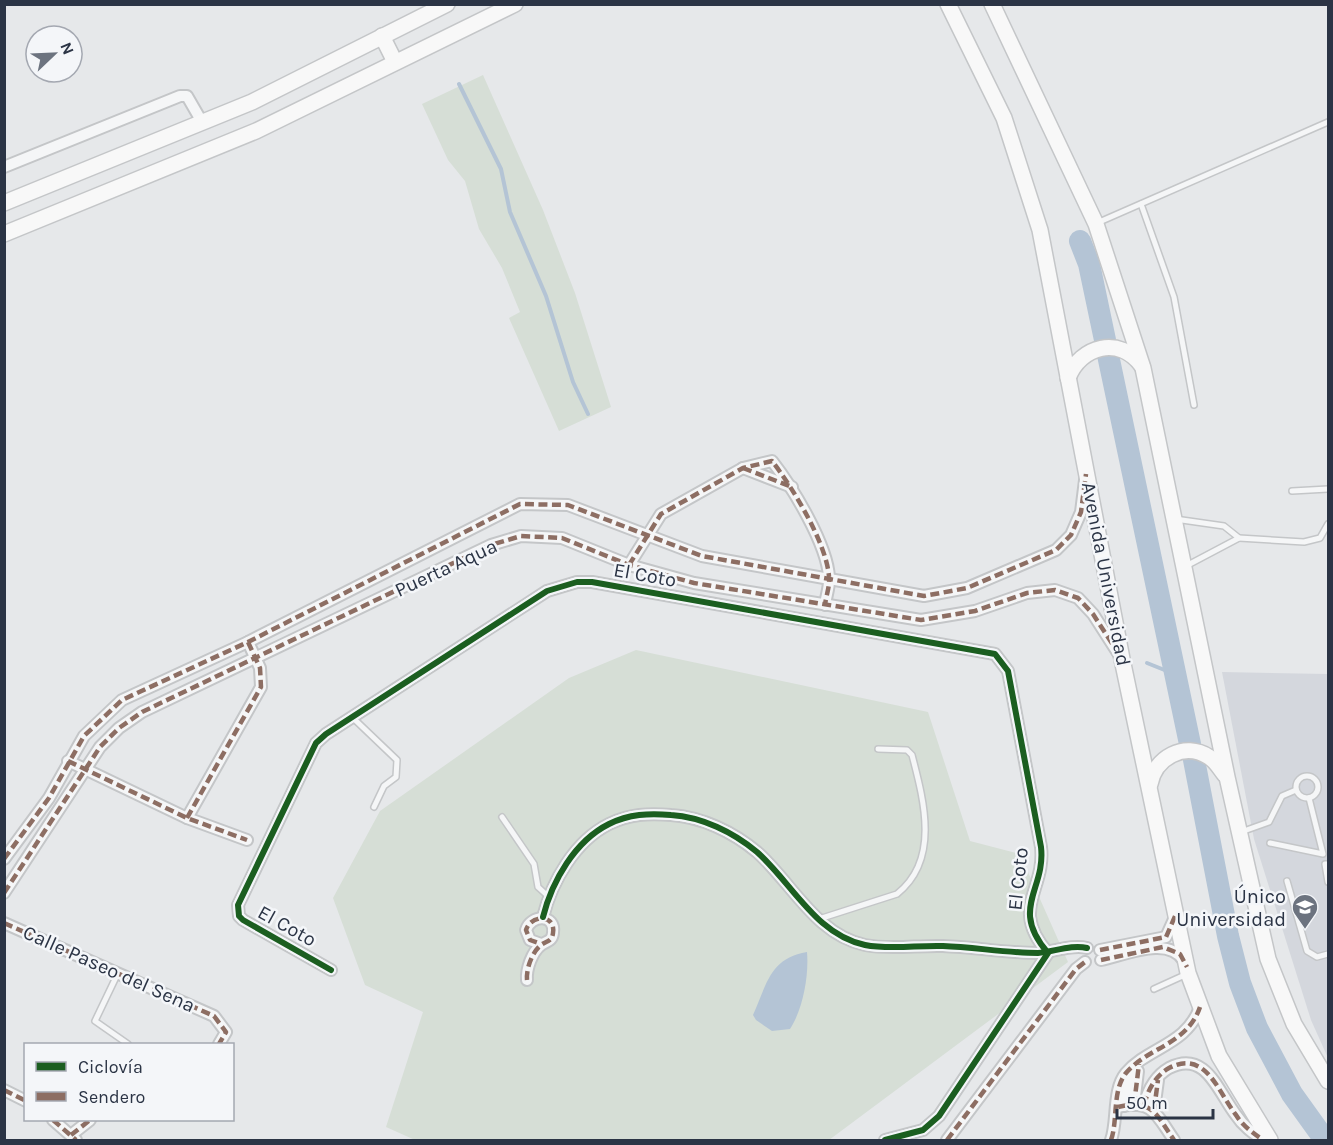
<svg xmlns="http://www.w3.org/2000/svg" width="1333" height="1145" font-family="Karla,sans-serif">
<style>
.built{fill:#d4d7dd}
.green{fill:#d6ded6}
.water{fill:#b4c4d5}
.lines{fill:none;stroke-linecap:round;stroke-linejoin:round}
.stream{stroke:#b4c4d5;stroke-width:4}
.river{stroke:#b4c4d5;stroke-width:22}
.lane-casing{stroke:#c4c6c8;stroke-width:8}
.street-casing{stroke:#c4c6c8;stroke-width:14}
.secondary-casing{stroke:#c4c6c8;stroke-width:18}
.lane{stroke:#f5f6f7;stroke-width:5}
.street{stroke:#f5f6f7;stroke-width:10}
.secondary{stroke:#f8f8f8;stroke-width:15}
.quiet{stroke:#8d6e63;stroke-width:4.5;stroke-dasharray:9 4.5;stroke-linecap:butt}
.cycleway-casing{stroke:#f4f6f9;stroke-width:10}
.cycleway{stroke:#1b5e20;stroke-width:6}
.labels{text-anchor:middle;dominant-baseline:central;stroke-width:5;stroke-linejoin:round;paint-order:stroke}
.street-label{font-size:20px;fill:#2b3445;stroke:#f4f6f9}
.poi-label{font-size:20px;fill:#2b3445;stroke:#f4f6f9;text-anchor:end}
</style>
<rect width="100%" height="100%" fill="#e6e8ea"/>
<path class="built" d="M1222,672L1328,674V1058L1311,1020L1254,839Z"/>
<g class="green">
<path d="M483,75L543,210L575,293L611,407L559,431L509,318L520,312L502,268L479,229L465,181L448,160L422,104Z"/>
<path d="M636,650L928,712L970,841L1020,854L1068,962L829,1140H415L386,1127L423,1012L365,985L333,898L380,811L569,678Z"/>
</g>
<path class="water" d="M807,952C809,976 803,1009 790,1029L772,1031L756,1020L753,1015C767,984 770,958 807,952Z"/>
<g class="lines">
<g class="stream">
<path d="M459,84L501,169L510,212L546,296L573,382L588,414"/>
<path d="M1147,663L1177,675"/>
</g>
<g class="river">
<path d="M1080,241L1089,264L1105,340"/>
<path d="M1108,355L1190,744"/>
<path d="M1194,760L1228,936L1240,983L1257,1028L1292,1094L1325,1140"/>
</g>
<g class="lane-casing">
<g id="lane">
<path d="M1141,204L1174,297L1194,405"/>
<path d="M1097,223L1328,122"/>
<path d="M1292,491L1328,489"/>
<path d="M1175,519L1224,526L1239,538L1186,566"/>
<path d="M1239,538L1304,542L1320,538L1328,524"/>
<path d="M352,717L397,760L396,777L384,786L374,807"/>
<circle cx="1307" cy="787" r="11"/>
<path d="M502,817L534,864L538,887L549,897"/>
<path d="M1241,832L1269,822L1282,796L1296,790"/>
<path d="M1270,843L1323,854L1309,798"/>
<path d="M1328,864H1325L1328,882"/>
<path d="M1287,881L1307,951L1317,957L1328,954"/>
<path d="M819,919L897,894C940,860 924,801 912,755L907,750L878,749"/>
<path d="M118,973L95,1021L128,1044"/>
<path d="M1154,989L1187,974"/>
</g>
</g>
<g class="street-casing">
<g id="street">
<path d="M4,167L180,96H187L202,122"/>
<path d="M743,468L792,487"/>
<path d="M629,565L661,514L743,468L772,461C793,488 827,544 829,577C830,586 826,596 825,605"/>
<path d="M68,761L187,818L247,840"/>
<path d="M187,818L261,687L260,668L248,642"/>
<path d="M4,859L49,798L84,736L122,700L248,642L520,504L568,505L702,556L924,596L967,588L1056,550L1071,535L1081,512L1085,480"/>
<path d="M4,893L100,747L119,728L142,712L491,545L521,536L562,538L629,565L694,583L921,620L975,611L1027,593L1055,590L1078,598L1093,614L1118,653"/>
<path d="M543,917C552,881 575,841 609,824C629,814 649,813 671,815C702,817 733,832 757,852C792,883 816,935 865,945C890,950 918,945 943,946C974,947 1006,953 1038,953C1053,952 1072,944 1087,948"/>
<path d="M4,923L214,1016L226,1032L219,1044"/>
<path d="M1100,950L1166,937L1175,917"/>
<path d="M1101,960C1125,955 1169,935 1184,961"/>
<path d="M331,970L243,920L239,916L238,905L316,743L326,734L547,591L577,582H592L995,654L1008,671L1041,847C1046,890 1009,908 1048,953L939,1116L923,1130L885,1140"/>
<path d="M527,980C526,969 532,952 541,945C546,941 552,942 553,933C556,914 531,914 526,930L530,940L541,944"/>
<path d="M4,1090L26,1101"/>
<path d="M1134,1105L1138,1071"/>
<path d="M1144,1105C1148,1090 1155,1076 1169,1068C1206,1049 1218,1092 1236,1115C1243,1126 1253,1133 1263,1140"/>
<path d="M1124,1106L1131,1077"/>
<path d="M1118,1107C1153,1098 1157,1116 1174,1140"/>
<path d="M1154,1110L1158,1080"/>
<path d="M53,1120L76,1140"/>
<path d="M71,1135L90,1120"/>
<path d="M947,1140L1076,969L1085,962"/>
<path d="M1111,1140C1118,1121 1112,1090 1126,1073C1148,1047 1187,1045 1200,1007"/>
</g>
</g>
<g class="secondary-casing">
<g id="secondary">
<path d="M948,4L1004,118L1040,230L1122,659L1188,973L1219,1056L1270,1140"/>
<path d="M992,4L1096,224L1143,368L1227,777L1268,959L1294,1024L1328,1081"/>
<path d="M382,36L395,62"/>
<path d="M4,203L252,102L447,4"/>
<path d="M4,234L256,131L515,4"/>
<path d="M1068,378C1080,346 1120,335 1142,366"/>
<path d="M1150,784C1155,758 1184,741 1209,757C1216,761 1220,769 1225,775"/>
</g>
</g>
<use href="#lane" class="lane"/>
<use href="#street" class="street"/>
<use href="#secondary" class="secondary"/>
<g class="quiet">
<path d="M743,468L792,487"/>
<path d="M629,565L661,514L743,468L772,461C793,488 827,544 829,577C830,586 826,596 825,605"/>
<path d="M68,761L187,818L247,840"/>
<path d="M187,818L261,687L260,668L248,642"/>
<path d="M4,859L49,798L84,736L122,700L248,642L520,504L568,505L702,556L924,596L967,588L1056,550L1071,535L1081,512L1086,474"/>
<path d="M4,893L100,747L119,728L142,712L491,545L521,536L562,538L629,565L694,583L921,620L975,611L1027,593L1055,590L1078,598L1093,614L1122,659"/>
<path d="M4,923L214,1016L226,1032L219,1044"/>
<path d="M1100,950L1166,937L1176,914"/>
<path d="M1101,960L1163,947L1180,954L1187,967"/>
<path d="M527,980C526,969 532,952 541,945C546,941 552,942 553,933C556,914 531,914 526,930L530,940L541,944"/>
<path d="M4,1090L26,1101"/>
<path d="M1134,1105L1139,1064"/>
<path d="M1144,1105C1148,1090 1155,1076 1169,1068C1206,1049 1218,1092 1236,1115C1243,1126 1253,1133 1263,1140"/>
<path d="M1118,1107C1153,1098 1157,1116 1174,1140"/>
<path d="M1154,1110L1158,1080"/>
<path d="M53,1120L76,1140"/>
<path d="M71,1135L90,1120"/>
<path d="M947,1140L1076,969L1085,962"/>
<path d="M1111,1140C1118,1121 1112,1090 1126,1073C1148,1047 1187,1045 1200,1007"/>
</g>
<g class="cycleway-casing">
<g id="cycleway">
<path d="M543,917C552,881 575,841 609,824C629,814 649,813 671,815C702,817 733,832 757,852C792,883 816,935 865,945C890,950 918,945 943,946C974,947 1006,953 1038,953C1053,952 1072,944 1087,948"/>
<path d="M331,970L243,920L239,916L238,905L316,743L326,734L547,591L577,582H592L995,654L1008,671L1041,847C1046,890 1009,908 1048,953L939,1116L923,1130L885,1140"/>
</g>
</g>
<use href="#cycleway" class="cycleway"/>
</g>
<defs>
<g id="university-pin" transform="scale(1.35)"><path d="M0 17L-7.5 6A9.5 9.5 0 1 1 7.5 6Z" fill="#6c737f" stroke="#f4f6f9"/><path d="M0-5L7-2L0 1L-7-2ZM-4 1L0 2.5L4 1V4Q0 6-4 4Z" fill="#fff"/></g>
</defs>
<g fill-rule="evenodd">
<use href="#university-pin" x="1305" y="907"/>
</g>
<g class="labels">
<g class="street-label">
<text transform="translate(446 568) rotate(-25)">Puerta Aqua</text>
<text transform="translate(1106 574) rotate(79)">Avenida Universidad</text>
<text transform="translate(645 575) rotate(10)">El Coto</text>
<text transform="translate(1018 879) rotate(-84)">El Coto</text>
<text transform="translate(287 926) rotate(29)">El Coto</text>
<text transform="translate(109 969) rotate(24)">Calle Paseo del Sena</text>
</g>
<g class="poi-label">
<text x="1286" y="896">Único<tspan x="1286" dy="23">Universidad</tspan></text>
</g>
</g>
<rect width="1333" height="1145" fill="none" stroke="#2b3445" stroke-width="12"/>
<rect x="24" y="1043" width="210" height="78" fill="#f4f6f9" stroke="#a4a8b1" stroke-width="1.5"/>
<rect x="36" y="1062" width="30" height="9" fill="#1b5e20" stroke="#a4a8b1" stroke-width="1.5"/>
<text x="78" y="1073" font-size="18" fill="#2b3445">Ciclovía</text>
<rect x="36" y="1092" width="30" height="9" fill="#8d6e63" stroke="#a4a8b1" stroke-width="1.5"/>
<text x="78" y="1103" font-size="18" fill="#2b3445">Sendero</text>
<g transform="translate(54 54) rotate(67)"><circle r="28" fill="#f4f6f9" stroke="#a4a8b1" stroke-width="1.5"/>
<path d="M0-4.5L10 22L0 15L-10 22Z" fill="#6c737f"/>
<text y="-9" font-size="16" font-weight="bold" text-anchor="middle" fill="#2b3445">N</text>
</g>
<path d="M1117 1109v9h96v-9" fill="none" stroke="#2b3445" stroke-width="3"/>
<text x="1126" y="1109" font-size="18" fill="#2b3445" stroke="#f4f6f9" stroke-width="4.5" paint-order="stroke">50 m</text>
</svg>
